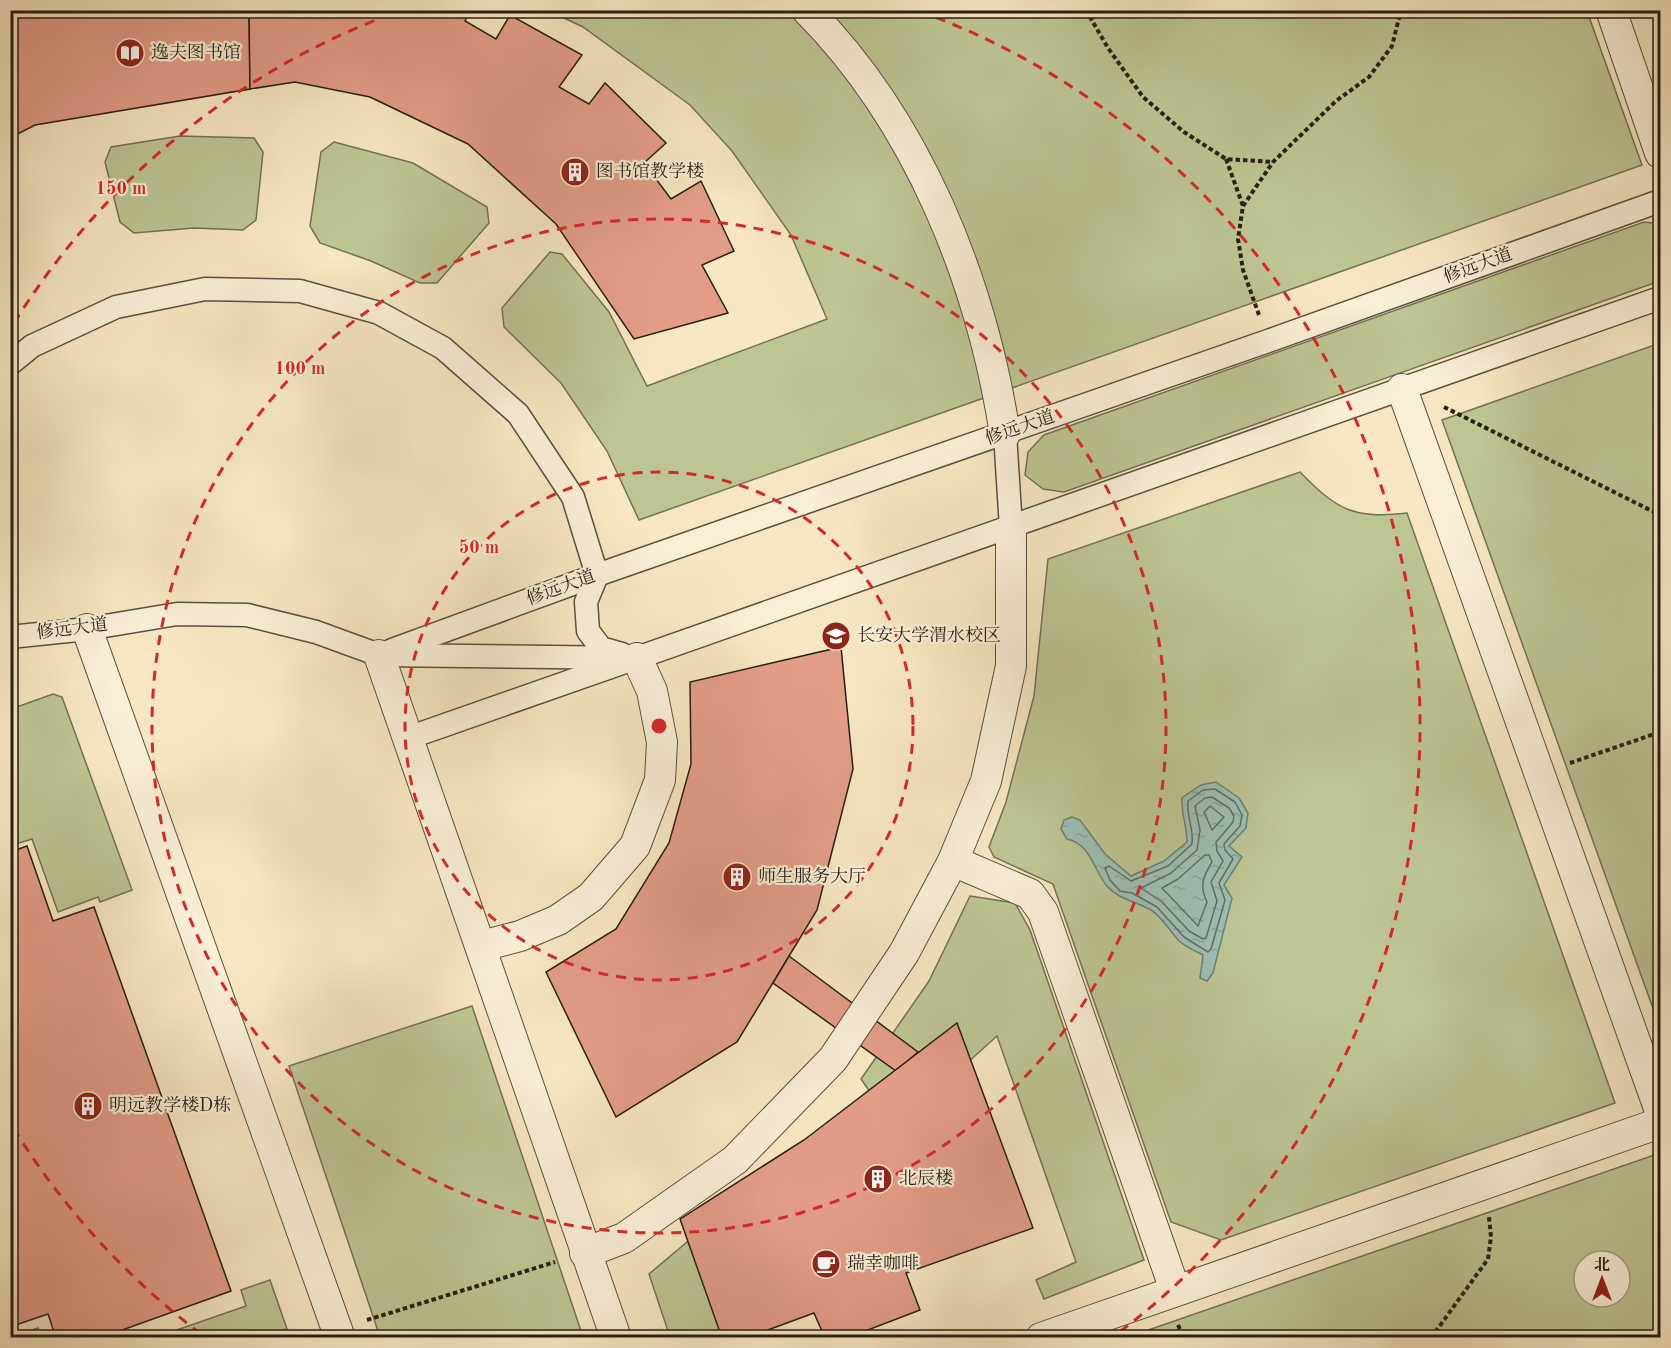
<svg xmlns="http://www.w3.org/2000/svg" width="1671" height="1348" font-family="'Old Standard TT','Noto Serif SC',serif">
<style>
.green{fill:#bdc593;stroke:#727254;stroke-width:1.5;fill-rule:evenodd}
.water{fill:url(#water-ripples);stroke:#6d7f74;stroke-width:1.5}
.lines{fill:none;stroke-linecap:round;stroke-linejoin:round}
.shore{stroke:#626e64;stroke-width:1.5}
.building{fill:#e39c88;stroke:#261e14;stroke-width:1.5}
.pedestrian-casing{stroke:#5a5040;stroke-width:25}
.minor-casing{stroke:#5a5040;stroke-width:32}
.path{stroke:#261e14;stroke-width:4;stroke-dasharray:4.5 3;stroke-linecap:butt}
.pedestrian{stroke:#f9efd7;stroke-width:22}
.minor{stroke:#f9efd7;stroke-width:30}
.ring{fill:none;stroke:#d62828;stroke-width:3;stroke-dasharray:10 8}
.labels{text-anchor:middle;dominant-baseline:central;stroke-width:4.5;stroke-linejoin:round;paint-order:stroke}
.poi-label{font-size:18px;fill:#261e14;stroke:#f9efd7;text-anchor:start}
.street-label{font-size:18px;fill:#261e14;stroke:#f9efd7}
.centre{fill:#d62828;stroke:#f9efd7;stroke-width:3}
.ring-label{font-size:18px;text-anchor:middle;font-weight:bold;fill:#d62828;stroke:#f9efd7;stroke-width:4.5;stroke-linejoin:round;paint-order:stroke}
</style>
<defs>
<pattern id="water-ripples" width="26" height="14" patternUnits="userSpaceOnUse" patternTransform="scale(1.5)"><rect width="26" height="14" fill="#9dbfb4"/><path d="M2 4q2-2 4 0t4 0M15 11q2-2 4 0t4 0" fill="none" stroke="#87a49a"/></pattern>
</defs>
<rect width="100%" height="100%" fill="#f6e7c2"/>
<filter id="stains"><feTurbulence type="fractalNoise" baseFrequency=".00333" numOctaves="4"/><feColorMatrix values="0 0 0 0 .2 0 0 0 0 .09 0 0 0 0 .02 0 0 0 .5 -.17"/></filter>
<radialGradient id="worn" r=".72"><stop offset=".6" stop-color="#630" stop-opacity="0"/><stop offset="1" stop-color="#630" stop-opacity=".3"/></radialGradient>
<g class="green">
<path d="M549,11H1587L1642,165L639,520L607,451L561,383L504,327L502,308L550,252L562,254L609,312L647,386L827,319L791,235L732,151L690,105L583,27Z"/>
<path d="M180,136L254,138L263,152L256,220L243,230L194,228L134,233L120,222L105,162L111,147Z"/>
<path d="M334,142L413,163L487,207L489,223L437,283H420L371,261L320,243L310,226L321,152Z"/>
<path d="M1644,222L1660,224V281L1064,492L1043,489L1025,475L1028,452L1044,435Z"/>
<path d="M1660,343V1028L1442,420Z"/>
<path d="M1300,472C1337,510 1353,519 1407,513L1615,1103L1221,1240L1171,1222L1053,884L994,857L989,847L1006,802L1034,696L1048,559Z"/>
<path d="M53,694L62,697L132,890L100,902L98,897L58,912L32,839L10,846L11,709Z"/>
<path d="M970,896L1015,903L1030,930L1144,1260L1044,1299L1036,1280L1076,1262L997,1036L895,1128L861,1079L929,981Z"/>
<path d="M472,1006L583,1337H380L289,1066Z"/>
<path d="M1660,1153V1337H1128ZM1584,1261H1620V1297H1584Z"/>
<path d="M718,1216L736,1337H670L649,1274Z"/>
<path d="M270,1280L287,1329L263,1337H173L171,1332L246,1306L241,1290Z"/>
<path d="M38,1328L41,1337H11Z"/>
</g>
<path class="water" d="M1216,782L1239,798L1248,813L1246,828L1229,846L1242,857L1224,885L1232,898L1213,973L1207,981L1200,978L1203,955C1195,951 1186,947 1179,941C1170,931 1162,917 1151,910C1136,901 1119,900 1107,886C1094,871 1091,844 1067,839L1061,829L1064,820L1072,817L1080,820L1105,854L1131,876L1164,861L1187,842C1187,826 1181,814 1182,798L1201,785Z"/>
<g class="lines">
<g class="shore">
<path d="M1215,789L1235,802L1242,815L1240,826L1224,844L1225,850L1233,859L1219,883L1225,900L1211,949L1208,952L1184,937L1157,907L1132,893L1120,891L1110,880L1105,868L1109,866L1131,881L1168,866L1192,844C1194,828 1186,816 1188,801L1203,790Z"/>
<path d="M1212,797L1229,808L1234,816L1233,822L1216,842L1217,851L1223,861L1211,882L1217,901L1206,938L1203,939L1189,931L1162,902L1141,888L1171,873L1197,850L1200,830L1195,806L1205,798Z"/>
<path d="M1210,806L1224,817L1212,830L1204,812Z"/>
<path d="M1205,855H1209L1212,862C1203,877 1199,885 1207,902L1198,926L1162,888L1178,879Z"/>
</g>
</g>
<g class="building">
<path d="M10,10H79L80,16L106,10H249L250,89L35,125L10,138Z"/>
<path d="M249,10H470L465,21L496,39L510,15L582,55L559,87L589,104L605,83L666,143L644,163L671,199L701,181L734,251L702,265L728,313L634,339L556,224L468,144L370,97L295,82L250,89Z"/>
<path d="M841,647L853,769L817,910L737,1042L616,1117L546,972L616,929L669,843L691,764L690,682Z"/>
<path d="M27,846L53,921L94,907L231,1291L100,1338H56L48,1314L10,1327V852Z"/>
<path d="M789,956L918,1052L896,1071L773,983Z"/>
<path d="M957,1023L1033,1228L906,1273L920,1310L847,1338H825L814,1313L746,1338H722L680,1219L804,1140Z"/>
</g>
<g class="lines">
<g class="pedestrian-casing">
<g id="pedestrian">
<path d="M10,364L32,346L116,307L205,289L300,291L379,313L443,348L518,414L573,497L597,575L586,602L588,631L601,648L622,654"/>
<path d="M1005,434L1011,528"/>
<path d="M10,637L87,629L177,614L247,615L316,632L379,655L637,658L1660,298"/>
<path d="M392,650L597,575L1268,341L1660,201"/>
<path d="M408,738L622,663"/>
</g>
</g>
<g class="minor-casing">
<g id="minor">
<path d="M807,10C918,122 981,280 1005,434"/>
<path d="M1611,10L1660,153"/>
<path d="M1402,389L1660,1111"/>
<path d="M87,629L340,1338"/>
<path d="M379,655L616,1338"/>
<path d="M953,861L1030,894L1043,912L1175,1290"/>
<path d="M482,946L520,936L558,920L591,897L635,846L660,780L662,742L652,691L637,658"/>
<path d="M585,1253L624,1238L735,1160L833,1059L904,953L953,861L986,781L1011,666V528"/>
<path d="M1041,1338L1660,1123"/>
</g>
</g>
<g class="path">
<path d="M1086,10L1108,48L1143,97L1184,132L1226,159L1273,162"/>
<path d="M1226,159L1243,206"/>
<path d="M1259,315L1243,270L1238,239L1243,206L1273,162L1336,101L1369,77L1392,46L1401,10"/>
<path d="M1444,407L1660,515"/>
<path d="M1570,763L1660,732"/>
<path d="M367,1320L555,1262"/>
<path d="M1178,1325L1184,1338"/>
<path d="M1431,1338L1488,1259L1491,1237L1489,1217"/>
</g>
<use href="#pedestrian" class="pedestrian"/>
<use href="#minor" class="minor"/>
</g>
<g class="ring">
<circle cx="659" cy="726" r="254"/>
<circle cx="659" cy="726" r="507"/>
<path d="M201 1334A761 761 0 0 1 14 1129M14 323A761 761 0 0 1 399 11M919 11A761 761 0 0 1 1117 1334"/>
</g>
<defs>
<g id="library-disc" transform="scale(1.5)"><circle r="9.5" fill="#8f2418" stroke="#f9efd7"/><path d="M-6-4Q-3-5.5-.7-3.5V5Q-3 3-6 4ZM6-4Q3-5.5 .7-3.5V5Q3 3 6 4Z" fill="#fff"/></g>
<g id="building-disc" transform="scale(1.5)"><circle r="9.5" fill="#8f2418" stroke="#f9efd7"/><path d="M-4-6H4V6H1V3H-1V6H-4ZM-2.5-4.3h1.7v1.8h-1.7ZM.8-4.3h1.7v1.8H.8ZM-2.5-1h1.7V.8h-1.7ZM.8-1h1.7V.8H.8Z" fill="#fff"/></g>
<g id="university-disc" transform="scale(1.5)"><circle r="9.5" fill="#8f2418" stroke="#f9efd7"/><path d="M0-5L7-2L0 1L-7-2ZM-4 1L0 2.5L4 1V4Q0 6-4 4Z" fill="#fff"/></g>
<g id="cafe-disc" transform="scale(1.5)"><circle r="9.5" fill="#8f2418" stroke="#f9efd7"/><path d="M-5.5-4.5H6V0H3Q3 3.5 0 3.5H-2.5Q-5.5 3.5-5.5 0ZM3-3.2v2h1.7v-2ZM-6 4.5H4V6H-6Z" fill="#fff"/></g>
</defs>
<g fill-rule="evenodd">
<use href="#library-disc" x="130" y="53"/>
<use href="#building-disc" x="575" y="172"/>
<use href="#university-disc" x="836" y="636"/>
<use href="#building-disc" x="737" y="877"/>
<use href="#building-disc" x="88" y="1106"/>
<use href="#building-disc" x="878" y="1179"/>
<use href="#cafe-disc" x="826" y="1264"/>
</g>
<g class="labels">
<g class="poi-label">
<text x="151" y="53">逸夫图书馆</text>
<text x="596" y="172">图书馆教学楼</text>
<text x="857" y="636">长安大学渭水校区</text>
<text x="758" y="877">师生服务大厅</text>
<text x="109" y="1106">明远教学楼D栋</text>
<text x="899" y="1179">北辰楼</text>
<text x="847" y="1264">瑞幸咖啡</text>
</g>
<g class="street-label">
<text transform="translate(1478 266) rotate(-20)">修远大道</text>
<text transform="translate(1020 428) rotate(-19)">修远大道</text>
<text transform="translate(561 588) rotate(-20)">修远大道</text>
<text transform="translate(72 629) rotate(-7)">修远大道</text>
</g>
</g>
<circle cx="659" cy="726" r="9" class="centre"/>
<g class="ring-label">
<text x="121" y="194">150 m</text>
<text x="300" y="374">100 m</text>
<text x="479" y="553">50 m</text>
</g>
<rect width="1671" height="1348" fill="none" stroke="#f6e7c2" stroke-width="36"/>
<rect x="12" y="12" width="1647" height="1324" fill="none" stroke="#261e14" stroke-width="3"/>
<rect x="18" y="18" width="1635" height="1312" fill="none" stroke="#261e14" stroke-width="1.5"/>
<g transform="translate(1602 1279)"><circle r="28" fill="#f9efd7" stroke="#a59b89" stroke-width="1.5"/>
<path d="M0-4.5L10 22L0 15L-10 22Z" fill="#8f2418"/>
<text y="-9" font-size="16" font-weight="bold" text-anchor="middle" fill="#261e14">北</text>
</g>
<rect width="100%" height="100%" filter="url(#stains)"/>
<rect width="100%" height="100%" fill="url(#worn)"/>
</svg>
